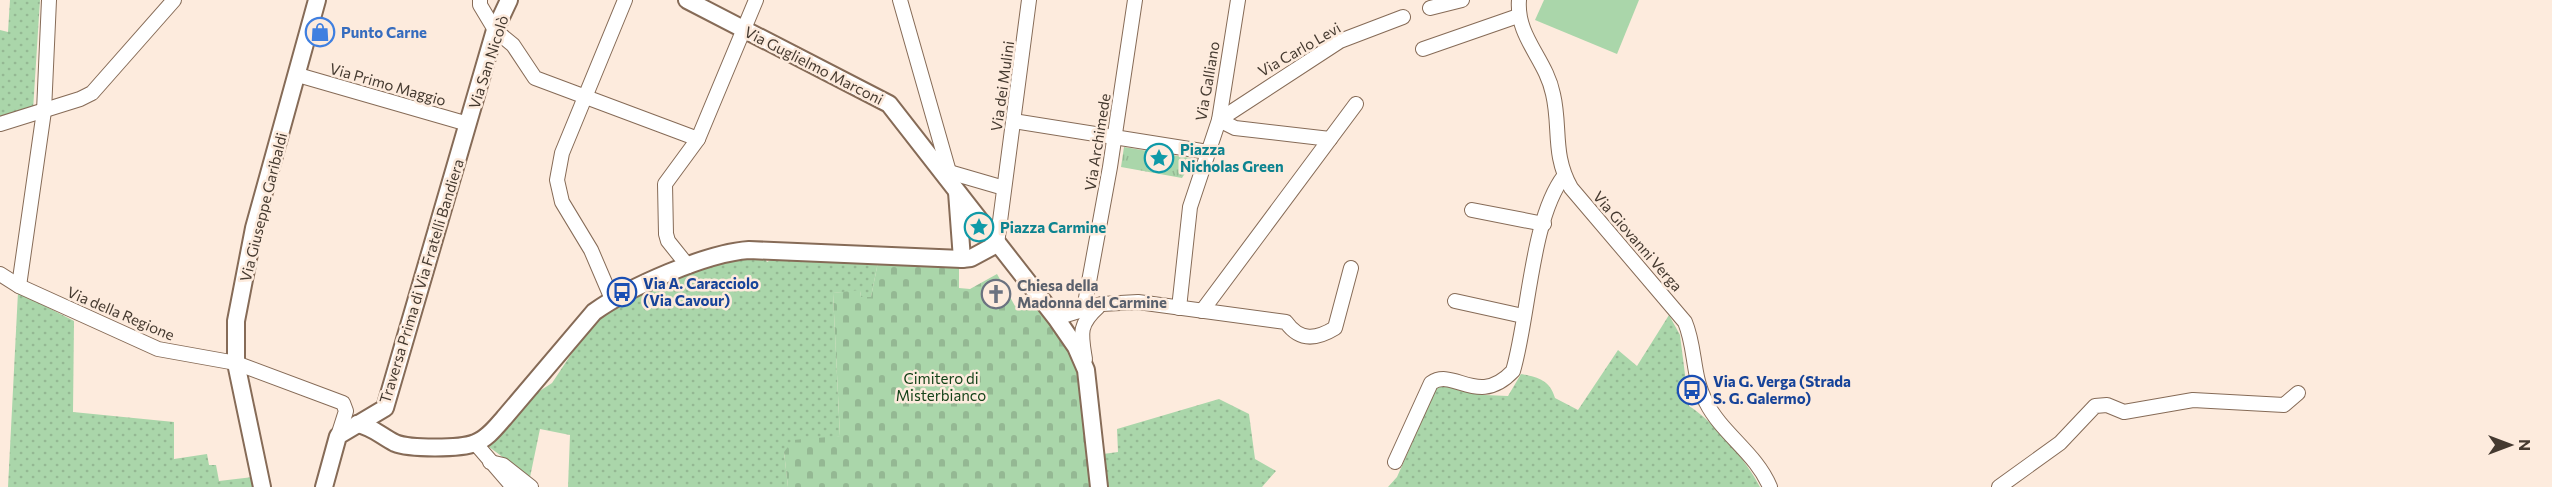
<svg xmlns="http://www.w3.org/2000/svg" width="2552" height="487" font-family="Commissioner,sans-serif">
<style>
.grass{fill:url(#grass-dots)}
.cemetery{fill:url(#cemetery-stones)}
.park{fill:url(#park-tufts)}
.garden{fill:#aad6aa}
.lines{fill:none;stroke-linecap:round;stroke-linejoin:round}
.minor-casing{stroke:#866b57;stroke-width:16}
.major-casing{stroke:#866b57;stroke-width:20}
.minor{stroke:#fff;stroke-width:14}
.major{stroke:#fff;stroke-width:16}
.labels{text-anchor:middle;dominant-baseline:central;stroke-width:5;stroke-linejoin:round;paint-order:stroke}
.shop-label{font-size:15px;font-weight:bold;fill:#366cbe;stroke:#fdebdd;text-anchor:start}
.street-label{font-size:15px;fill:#453a30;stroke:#fdebdd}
.culture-label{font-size:15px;font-weight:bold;fill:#0d838f;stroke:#fdebdd;text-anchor:start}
.transit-label{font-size:15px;font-weight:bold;fill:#164399;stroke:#fdebdd;text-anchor:start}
.worship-label{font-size:15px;font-weight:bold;fill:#5b616d;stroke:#fdebdd;text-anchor:start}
.park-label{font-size:15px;fill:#144218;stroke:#fdebdd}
</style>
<defs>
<pattern id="grass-dots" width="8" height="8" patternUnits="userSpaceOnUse" patternTransform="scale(1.5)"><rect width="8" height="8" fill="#aad6aa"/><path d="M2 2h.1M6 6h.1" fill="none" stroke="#94b893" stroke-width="1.8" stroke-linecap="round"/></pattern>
<pattern id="cemetery-stones" width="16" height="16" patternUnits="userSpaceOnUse" patternTransform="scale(1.5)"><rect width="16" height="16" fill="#aad6aa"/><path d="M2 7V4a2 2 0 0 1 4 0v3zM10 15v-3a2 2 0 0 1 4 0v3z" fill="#94b893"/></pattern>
<pattern id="park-tufts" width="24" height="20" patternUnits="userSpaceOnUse" patternTransform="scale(1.5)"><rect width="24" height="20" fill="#aad6aa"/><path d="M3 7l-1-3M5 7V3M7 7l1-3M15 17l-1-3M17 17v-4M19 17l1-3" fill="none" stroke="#94b893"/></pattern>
</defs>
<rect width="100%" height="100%" fill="#fdebdd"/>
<g class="grass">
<path d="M10,0H40L33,110L0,119V30L8,32Z"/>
<path d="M741,256L764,257L767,262L777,257L878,262L871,297H861L860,291L833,293L840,436L784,452L788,487H568L570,435L540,429L529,482L500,455L485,444L529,398L552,383L588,329L601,315L627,300L724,260Z"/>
<path d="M18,292L74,321L73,412L174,422V459L207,454L209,465H216L219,481L253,477L254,487H8Z"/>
<path d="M1669,315L1680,335L1689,406C1713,421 1747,461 1760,487H1388L1397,477L1438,384L1485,395L1508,396L1521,374C1537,377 1550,380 1555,398L1578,410L1618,350L1637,366Z"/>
<path d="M1219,399L1249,414L1255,459L1276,471L1262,487H1107L1103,454L1118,452L1117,429Z"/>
</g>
<path class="cemetery" d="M878,262L959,265V288L970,289L997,274L1015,306L1033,298L1068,343L1078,366L1093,487H788L784,452L793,440L840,436L833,293L860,290L861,297H871Z"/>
<path class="park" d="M1124,147L1196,159L1193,168L1187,170L1182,178L1121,167Z"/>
<path class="garden" d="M1544,0H1639L1617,54L1535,20Z"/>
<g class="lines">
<g class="minor-casing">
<g id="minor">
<path d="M480,0V5L495,30L513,45L535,78L698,139"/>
<path d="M900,0L949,172"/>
<path d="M1519,0C1516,37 1546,59 1553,94C1561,128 1552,154 1571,188L1685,322C1696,348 1692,377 1706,402C1722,434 1756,453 1770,487"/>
<path d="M1430,8L1462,0"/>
<path d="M1423,49L1518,16"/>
<path d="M298,75L468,124"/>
<path d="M1014,121L1208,152"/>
<path d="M0,124L80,99L92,93L174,0"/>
<path d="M1330,139L1235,128L1219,120L1340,41L1403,17"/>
<path d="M947,179L949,172L1004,188"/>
<path d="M1472,210L1544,224"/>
<path d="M997,244L1029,0"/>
<path d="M688,266L668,241L666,234L665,184L698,139L756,0"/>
<path d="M0,274L19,286L158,349L236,363L343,403L346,411L338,436"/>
<path d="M19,286L44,111L49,0"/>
<path d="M612,299L591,250L562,202L557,180L562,153L625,0"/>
<path d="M1455,301L1523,316"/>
<path d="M1179,308L1190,207L1219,120L1238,0"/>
<path d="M1084,309L1110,167L1135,0"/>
<path d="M1202,311L1356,104"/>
<path d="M1056,318L1102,304L1138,302L1286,322C1300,342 1317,339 1335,328L1351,268"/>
<path d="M1085,359C1081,334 1078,325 1098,307"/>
<path d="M475,443L513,487"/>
<path d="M490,462L503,465L531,487"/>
<path d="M1395,462L1431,383C1454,367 1478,408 1513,371C1529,317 1531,219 1564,176"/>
<path d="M1999,487L2060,443L2095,406L2107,405L2124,412L2193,400L2284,405L2298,393"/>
</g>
</g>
<g class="major-casing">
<g id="major">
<path d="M687,0L889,104L1056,318L1076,347L1086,370L1099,487"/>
<path d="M957,192L962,259"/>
<path d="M357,424C373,427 381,436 395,443C409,449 461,449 475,443C487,439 496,427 504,418L594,312C629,287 706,253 749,250L962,259L971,258L997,244"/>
<path d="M262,487L236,363V321L254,228L317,0"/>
<path d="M324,487L338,436L385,408L495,30L509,0"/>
</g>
</g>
<use href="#minor" class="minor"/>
<use href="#major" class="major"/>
</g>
<defs>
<g id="shop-ring" transform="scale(1.5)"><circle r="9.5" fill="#fdebdd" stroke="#3f7fe0" stroke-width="1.5"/><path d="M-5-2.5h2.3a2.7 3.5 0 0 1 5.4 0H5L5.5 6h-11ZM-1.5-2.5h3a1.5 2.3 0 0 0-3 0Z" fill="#3f7fe0"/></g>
<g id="sight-ring" transform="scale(1.5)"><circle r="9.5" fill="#fdebdd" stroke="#0f9aa8" stroke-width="1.5"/><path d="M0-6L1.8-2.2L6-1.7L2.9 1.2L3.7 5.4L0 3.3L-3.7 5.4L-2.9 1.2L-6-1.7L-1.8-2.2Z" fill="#0f9aa8"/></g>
<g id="bus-ring" transform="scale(1.5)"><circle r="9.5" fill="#fdebdd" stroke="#1a4fb4" stroke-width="1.5"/><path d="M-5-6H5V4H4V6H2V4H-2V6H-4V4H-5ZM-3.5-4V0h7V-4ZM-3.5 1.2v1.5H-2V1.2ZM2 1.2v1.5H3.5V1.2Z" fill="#1a4fb4"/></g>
<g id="church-ring" transform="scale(1.5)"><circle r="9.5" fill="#fdebdd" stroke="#6b7280" stroke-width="1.5"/><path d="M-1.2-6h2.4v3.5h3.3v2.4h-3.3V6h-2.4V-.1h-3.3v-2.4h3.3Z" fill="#6b7280"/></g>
</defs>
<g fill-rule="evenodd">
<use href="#shop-ring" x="320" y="32"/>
<use href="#sight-ring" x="1159" y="158"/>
<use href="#sight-ring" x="979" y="227"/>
<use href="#bus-ring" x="622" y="292"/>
<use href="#church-ring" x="996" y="294"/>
<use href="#bus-ring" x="1692" y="390"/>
</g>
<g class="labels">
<g class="shop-label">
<text x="341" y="32">Punto Carne</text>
</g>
<g class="street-label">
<text transform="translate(1299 49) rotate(-30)">Via Carlo Levi</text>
<text transform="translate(488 62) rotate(-72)">Via San Nicolò</text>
<text transform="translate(814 65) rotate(27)">Via Guglielmo Marconi</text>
<text transform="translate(1207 81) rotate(-80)">Via Galliano</text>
<text transform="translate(388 84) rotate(16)">Via Primo Maggio</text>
<text transform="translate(1002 86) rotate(-82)">Via dei Mulini</text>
<text transform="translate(1097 142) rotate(-81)">Via Archimede</text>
<text transform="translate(263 207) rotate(-76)">Via Giuseppe Garibaldi</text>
<text transform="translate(1638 241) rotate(49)">Via Giovanni Verga</text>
<text transform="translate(421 281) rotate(-73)">Traversa Prima di Via Fratelli Bandiera</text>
<text transform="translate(121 313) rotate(23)">Via della Regione</text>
</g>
<g class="culture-label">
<text x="1180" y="149">Piazza<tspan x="1180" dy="17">Nicholas Green</tspan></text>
<text x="1000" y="227">Piazza Carmine</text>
</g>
<g class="transit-label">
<text x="643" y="283">Via A. Caracciolo<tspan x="643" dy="17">(Via Cavour)</tspan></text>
<text x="1713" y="381">Via G. Verga (Strada<tspan x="1713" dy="17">S. G. Galermo)</tspan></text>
</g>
<g class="worship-label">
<text x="1017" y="285">Chiesa della<tspan x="1017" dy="17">Madonna del Carmine</tspan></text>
</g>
<g class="park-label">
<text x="941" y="378">Cimitero di<tspan x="941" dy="17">Misterbianco</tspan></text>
</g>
</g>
<g transform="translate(2510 445) rotate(90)" stroke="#fdebdd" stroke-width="4.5" paint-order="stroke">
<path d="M0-4.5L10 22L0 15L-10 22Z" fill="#453a30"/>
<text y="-9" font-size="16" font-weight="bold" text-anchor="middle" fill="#453a30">N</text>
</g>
</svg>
